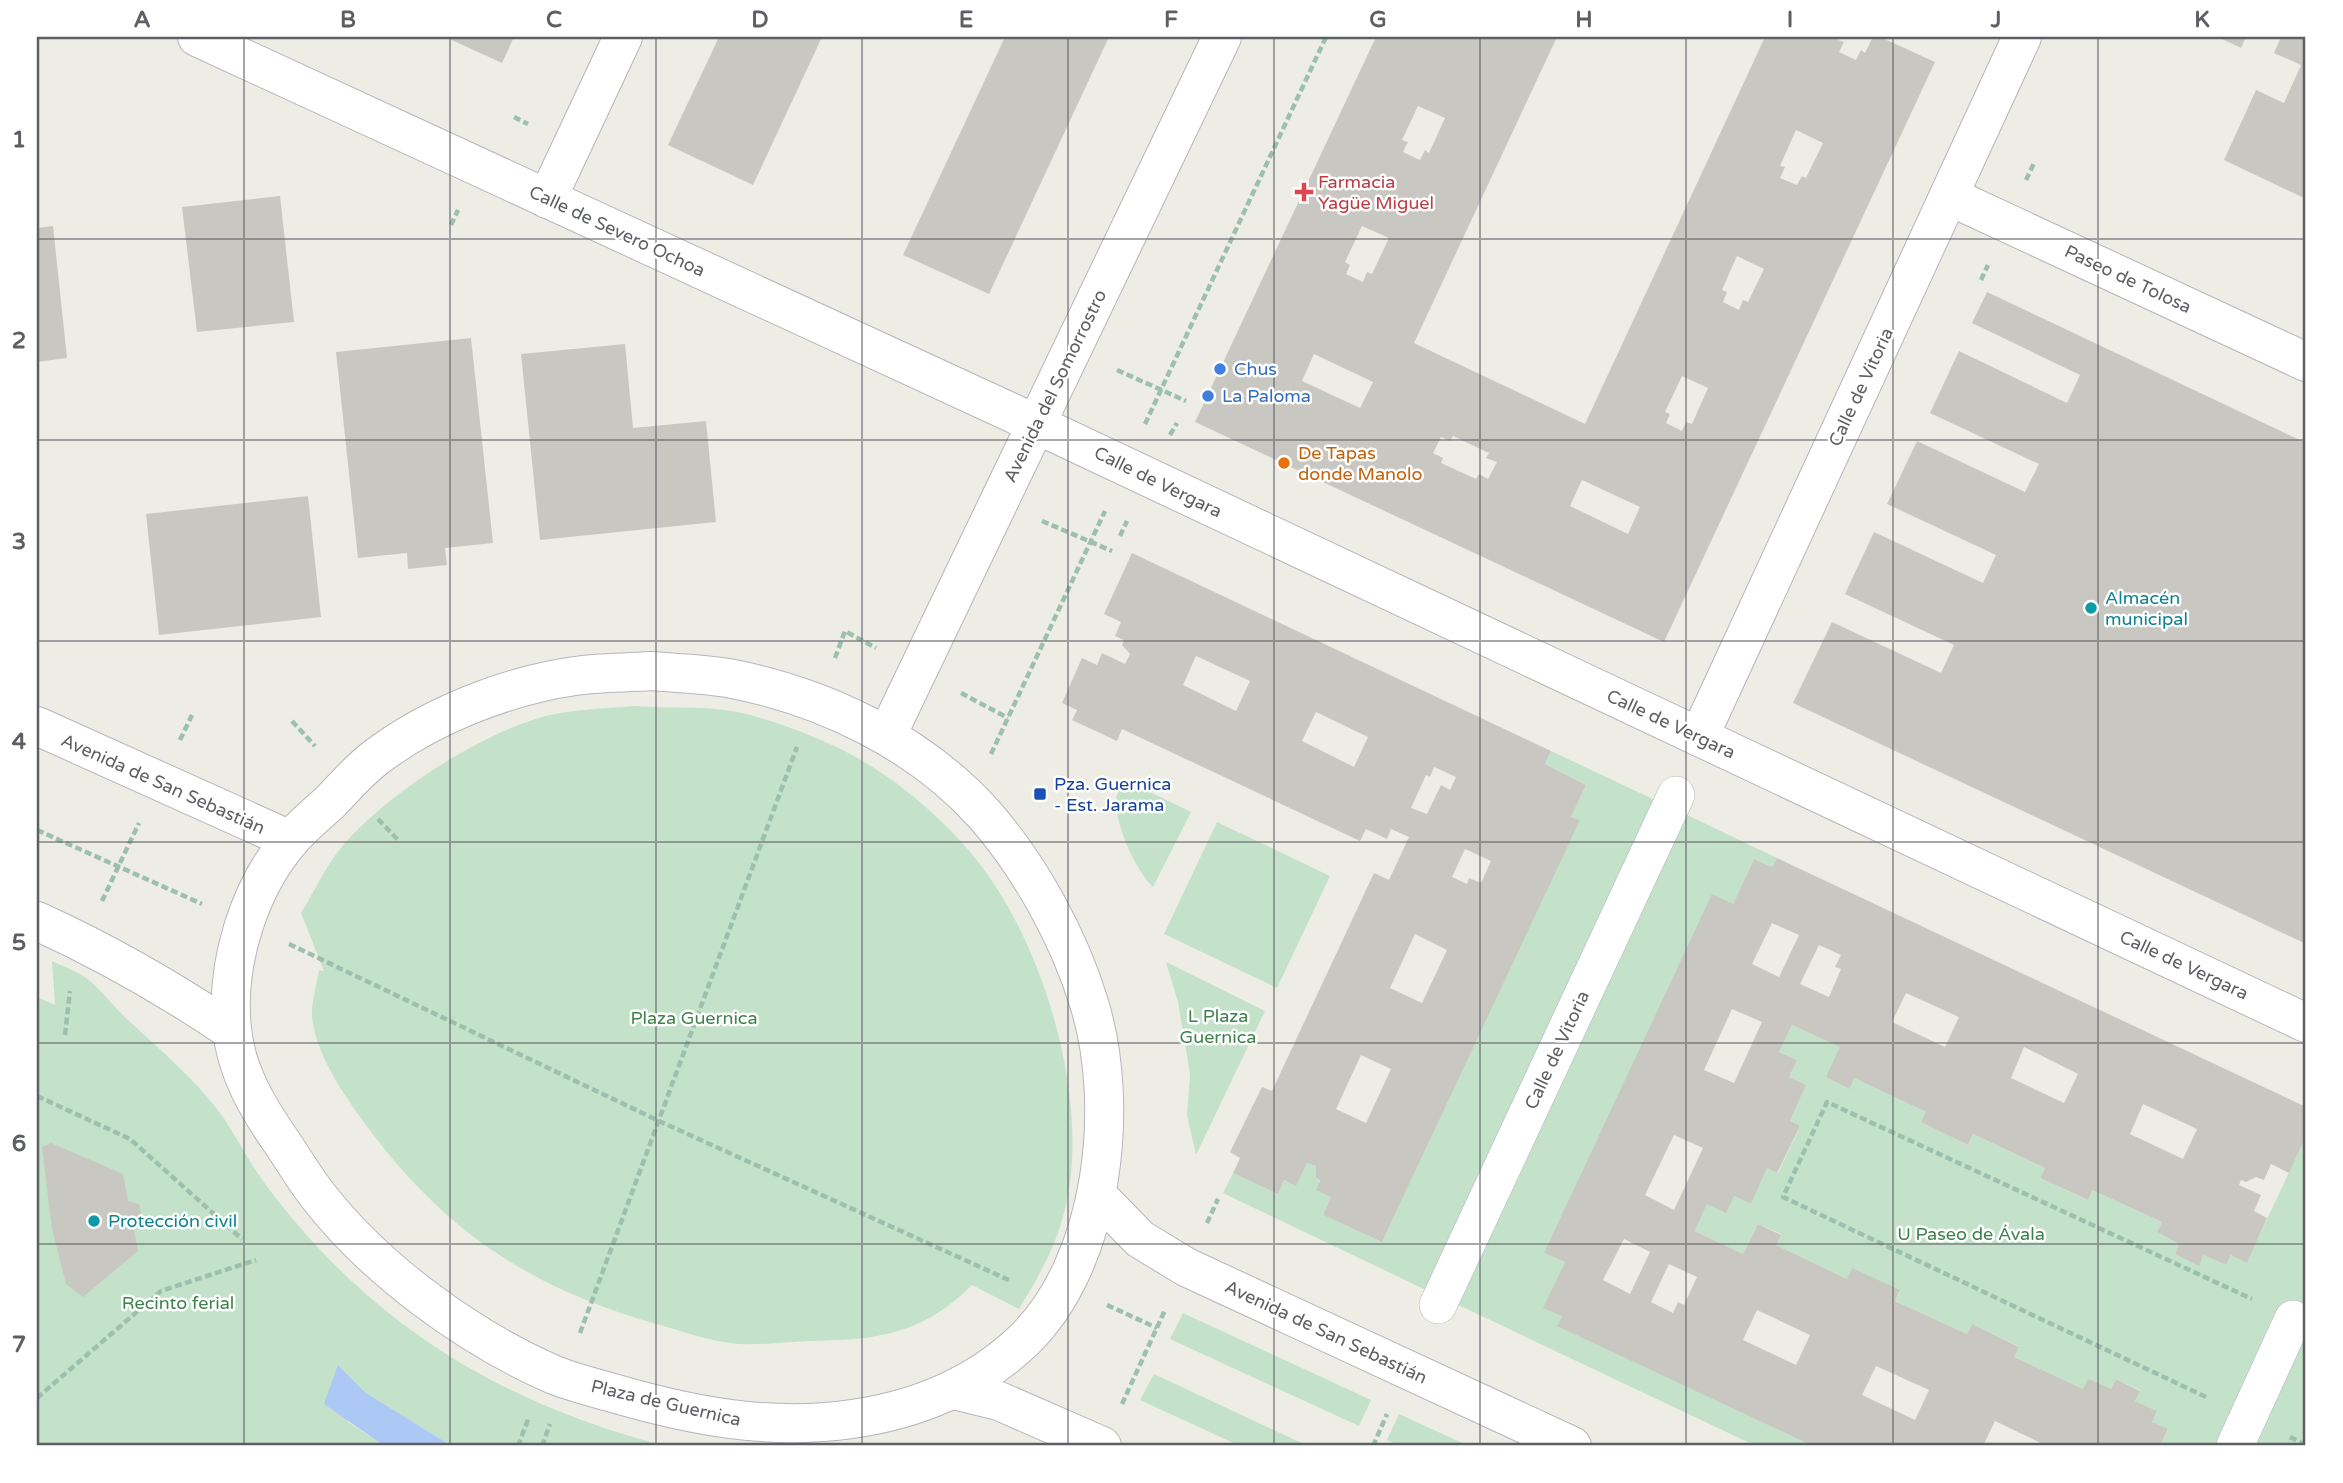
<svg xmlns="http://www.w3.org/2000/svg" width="2343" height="1483" font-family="'Varela Round',sans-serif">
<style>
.green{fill:#c4e2c9}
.water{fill:#acc9f6}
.building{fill:#c9c7c2;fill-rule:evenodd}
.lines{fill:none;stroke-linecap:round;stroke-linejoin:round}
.pedestrian-casing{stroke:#b5b6ba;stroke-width:38}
.minor-casing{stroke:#b5b6ba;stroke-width:40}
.tertiary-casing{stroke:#b5b6ba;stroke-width:40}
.path{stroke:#9cc0ad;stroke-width:4.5;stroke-dasharray:7 3.5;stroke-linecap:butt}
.pedestrian{stroke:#fff;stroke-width:37}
.minor{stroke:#fff;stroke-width:38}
.tertiary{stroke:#fff;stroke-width:38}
.grid{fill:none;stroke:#5d5f64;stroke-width:2;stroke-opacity:0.55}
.health-dot{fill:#e0444e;stroke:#fff;stroke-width:2.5}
.shop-dot{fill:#3f7fe0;stroke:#fff;stroke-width:2.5}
.food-dot{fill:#e8710a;stroke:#fff;stroke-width:2.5}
.culture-dot{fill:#0f9aa8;stroke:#fff;stroke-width:2.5}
.transit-dot{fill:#1a4fb4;stroke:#fff;stroke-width:2.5}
.labels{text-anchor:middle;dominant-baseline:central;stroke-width:5;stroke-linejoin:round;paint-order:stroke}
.health-label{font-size:18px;fill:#be3a42;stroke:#fff;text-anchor:start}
.street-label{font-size:18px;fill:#5d5f64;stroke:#fff}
.shop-label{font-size:18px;fill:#366cbe;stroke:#fff;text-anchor:start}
.food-label{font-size:18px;fill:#c56008;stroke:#fff;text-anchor:start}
.culture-label{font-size:18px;fill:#0d838f;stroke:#fff;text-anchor:start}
.transit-label{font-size:18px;fill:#164399;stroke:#fff;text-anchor:start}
.park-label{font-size:18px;fill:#3e814d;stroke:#fff}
.neatline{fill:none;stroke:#5d5f64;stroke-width:2.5}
.grid-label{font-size:23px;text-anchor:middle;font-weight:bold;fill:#5d5f64}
</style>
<rect width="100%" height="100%" fill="#edede5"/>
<g class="green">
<path d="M635,706C671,709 711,705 746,714C779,722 824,740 854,756C901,782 950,824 982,867C1046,951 1091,1105 1065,1209C1056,1247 1039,1276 1019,1309L972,1285C922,1335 876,1340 808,1341C785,1342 762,1345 739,1344C711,1342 683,1331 656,1324C531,1288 445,1232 366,1125C344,1095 316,1055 312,1017C311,1003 317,984 319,970L324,971L301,913C314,892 325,868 340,849C384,795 490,725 560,713C584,709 610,708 635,706Z"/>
<path d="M1551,751L1657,801L1428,1291L1223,1193L1233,1173L1278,1194L1284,1180L1296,1185L1307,1163L1316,1166V1178L1331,1197L1323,1215L1382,1242L1579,820L1571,817L1586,785L1545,764Z"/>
<path d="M1125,780L1191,812L1153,887C1136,872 1111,817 1117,795C1119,790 1122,784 1125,780Z"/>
<path d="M1683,813L1777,858L1772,867L1754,859L1733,904L1545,1253L1565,1262L1544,1307L1562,1316L1558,1326L1814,1446H1756L1454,1303Z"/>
<path d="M1217,822L1330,876L1277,988L1164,934Z"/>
<path d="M52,961C64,967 80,972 90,981C103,992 114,1007 127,1019C159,1049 193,1077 220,1113C238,1138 250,1165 269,1189C371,1325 504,1405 666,1446H452L366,1393L338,1365L348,1422L384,1446H37V997L55,1005Z"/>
<path d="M1166,962L1265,1011L1196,1155L1187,1115L1190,1074L1185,1043L1178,1002Z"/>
<path d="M1792,1025L1840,1047L1850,1089L1854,1078L1926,1112L1922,1122L1968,1145L1973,1134L2045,1168L2040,1178L2087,1200L2092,1190L2162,1222L2157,1232L2179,1244L2175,1254L2198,1265L2203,1255L2226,1265L2231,1255L2247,1262L2306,1136V1446H2160L2168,1430L2152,1422L2157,1411L2135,1401L2140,1390L2116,1379L2111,1389H2083L2014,1357L2018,1346L1972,1324L1967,1334L1895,1301L1900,1291L1847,1279L1776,1245L1781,1234L1758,1224L1743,1254L1695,1231L1707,1204L1734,1196L1751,1204L1767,1168L1778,1173L1800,1127L1790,1121L1806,1085L1789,1077L1797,1060L1779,1052Z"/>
<path d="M1183,1313L1371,1400L1359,1426L1170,1339Z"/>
<path d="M1154,1374L1308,1446H1240L1140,1400Z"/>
<path d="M1399,1414L1469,1446H1401L1387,1440Z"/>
</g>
<path class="water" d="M338,1365L366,1393L452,1446H384L324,1404Z"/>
<g class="building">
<path d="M445,37H514L502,63Z"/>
<path d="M719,37H822L753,185L668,145Z"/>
<path d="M1005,37H1109L989,294L903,255Z"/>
<path d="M1376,37H1557L1414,343L1585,424L1765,37H1840L1838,40L1844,42L1839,52L1856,60L1861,50L1865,53L1873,37H1880L1935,62L1664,642L1195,422ZM1418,106L1445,118L1429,153L1425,150L1420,160L1403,152L1408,142L1402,140ZM1796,130L1823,143L1806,178L1802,176L1797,185L1780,178L1785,167L1780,166ZM1362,226L1389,238L1372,274L1367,272L1363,282L1346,274L1350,265L1345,262ZM1737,256L1764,269L1748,302L1743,300L1739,310L1723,302L1727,292L1722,290ZM1314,354L1373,382L1360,408L1302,381ZM1682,376L1708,388L1692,424L1686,422L1682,431L1666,423L1670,414L1665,412ZM1453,436L1489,453L1486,458L1497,462L1488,479L1479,474L1476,479L1441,463L1443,458L1433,453L1441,437L1450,441ZM1582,480L1640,507L1628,534L1570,506Z"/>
<path d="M2218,37H2246L2241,48Z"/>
<path d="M2281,37H2306V199L2224,160L2256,90L2284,103L2301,65L2274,53Z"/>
<path d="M280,196L294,322L197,332L182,207Z"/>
<path d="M53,226L67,358L37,362V228Z"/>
<path d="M1987,292L2306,443V944L1793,703L1832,622L1941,673L1954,645L1845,594L1874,532L1983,583L1996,555L1887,504L1917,441L2025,492L2039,464L1930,413L1959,351L2067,403L2080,375L1972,323Z"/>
<path d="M471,338L493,543L445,548L447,565L408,569L407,553L358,558L336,352Z"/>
<path d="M625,344L633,428L706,421L716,522L540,540L521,354Z"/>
<path d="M308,496L321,617L159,635L146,514Z"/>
<path d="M1132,553L1551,751L1545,764L1586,785L1571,817L1580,820L1382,1242L1323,1215L1331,1197L1316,1190L1320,1181L1316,1178V1166L1307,1163L1296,1186L1284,1180L1278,1194L1233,1173L1240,1158L1230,1152L1262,1087L1272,1091L1374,873L1389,880L1409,837L1391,829L1387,839L1366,829L1360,841L1122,729L1117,741L1072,720L1077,710L1062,703L1082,658L1097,665L1102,653L1125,664L1130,654L1122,645L1124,640L1115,636L1121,622L1104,614ZM1196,656L1250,681L1236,711L1183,685ZM1316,712L1368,737L1354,767L1302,741ZM1434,767L1456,777L1450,790L1441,785L1427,814L1411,808L1426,775L1430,777ZM1465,849L1491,861L1481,883L1469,878L1467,884L1452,877ZM1415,934L1447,950L1422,1003L1390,988ZM1361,1055L1391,1069L1366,1123L1336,1109Z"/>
<path d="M1777,858L2306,1107V1136L2289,1173L2271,1164L2264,1180L2256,1177L2246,1182L2241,1180L2239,1185L2261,1195L2254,1211L2267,1218L2247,1263L2231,1255L2226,1265L2203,1255L2199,1266L2175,1254L2179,1244L2157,1232L2162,1222L2092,1190L2088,1200L2040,1178L2045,1168L1973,1134L1968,1145L1921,1122L1926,1112L1854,1078L1850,1089L1826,1077L1840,1047L1792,1025L1779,1052L1797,1060L1789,1077L1806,1085L1790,1121L1800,1126L1777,1173L1767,1168L1751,1204L1734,1196L1726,1213L1707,1204L1695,1231L1743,1254L1758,1224L1781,1235L1776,1245L1847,1279L1852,1268L1900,1290L1895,1301L1967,1334L1972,1324L2019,1347L2014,1357L2083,1389L2088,1379L2111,1389L2116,1379L2140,1391L2135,1401L2157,1411L2152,1422L2168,1429L2160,1446H2047L1995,1421L1983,1446H1813L1557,1326L1562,1316L1543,1308L1565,1262L1544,1253L1712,894L1733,904L1754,859L1772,867ZM1772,923L1799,935L1779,977L1752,964ZM1819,945L1841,955L1835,967L1841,969L1829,997L1800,984ZM1906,993L1959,1017L1945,1047L1892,1022ZM1732,1009L1762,1022L1734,1083L1704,1070ZM2024,1047L2078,1074L2064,1103L2011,1078ZM2143,1104L2197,1129L2183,1159L2130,1134ZM1674,1135L1703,1148L1674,1210L1645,1195ZM1624,1239L1650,1252L1630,1294L1603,1280ZM1669,1264L1697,1277L1684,1305L1678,1302L1673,1313L1651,1302ZM1757,1310L1810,1335L1796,1365L1743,1340ZM1876,1366L1929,1390L1915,1420L1862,1395Z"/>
<path d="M51,1143L123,1174L128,1201L139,1204L142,1217L133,1225L138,1251L83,1297L66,1284L52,1229L42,1147Z"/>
</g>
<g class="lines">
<g class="pedestrian-casing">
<g id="pedestrian">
<path d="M1438,1305L1676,795"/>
<path d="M2235,1446L2293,1319"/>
</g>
</g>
<g class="minor-casing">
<g id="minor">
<path d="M197,37L1008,411L2306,1023"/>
<path d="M1949,196L2306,362"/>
<path d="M547,199L623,37"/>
<path d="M887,735L1222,37"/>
<path d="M1699,737L2022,37"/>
</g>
</g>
<g class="tertiary-casing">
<g id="tertiary">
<path d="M651,671C676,673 703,674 728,678C823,696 918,741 984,814C1029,865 1069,937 1089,1003C1121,1106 1104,1262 1024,1340C977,1385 916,1410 852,1419C770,1431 692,1416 613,1393C592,1387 571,1382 552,1374C468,1337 376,1270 319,1197C306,1181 295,1162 283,1144C259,1110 236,1072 232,1029C225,964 249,887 292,838C303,826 317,814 329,803C344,788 358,771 375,758C430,716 506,686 575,676C600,672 626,673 651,671Z"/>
<path d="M37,726L290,840"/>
<path d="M37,921C105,952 170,989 232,1031"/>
<path d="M1097,1195L1140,1239L1186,1267L1572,1446"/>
<path d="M954,1390L999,1401L1102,1446"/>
</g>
</g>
<g class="path">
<path d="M514,117L528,124"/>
<path d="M2026,180L2035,161"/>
<path d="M451,225L458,210"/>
<path d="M1981,280L1988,265"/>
<path d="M1117,370L1186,401"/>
<path d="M1145,424L1326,37"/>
<path d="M1170,435L1177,423"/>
<path d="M1042,521L1112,551"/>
<path d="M1120,536L1127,521"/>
<path d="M835,658L845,631L876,648"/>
<path d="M961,693L1008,718"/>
<path d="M292,721L315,746"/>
<path d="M180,740L192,715"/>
<path d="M991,754L1105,511"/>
<path d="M378,819L399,841"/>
<path d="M37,830L202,904"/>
<path d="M102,901L139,823"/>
<path d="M289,944L659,1121L1011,1281"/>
<path d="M65,1035L70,991"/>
<path d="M37,1096L130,1139L242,1239"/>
<path d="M1207,1223L1218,1199"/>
<path d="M1107,1305L1157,1328"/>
<path d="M580,1333L797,747"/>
<path d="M2206,1397L1783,1197L1827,1102L2252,1299"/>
<path d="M37,1398L161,1291L256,1260"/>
<path d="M1122,1404L1165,1310"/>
<path d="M2290,1437L2306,1445"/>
<path d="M518,1446L529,1417"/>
<path d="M542,1446L550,1424"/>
<path d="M1373,1446L1387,1414"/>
</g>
<use href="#pedestrian" class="pedestrian"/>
<use href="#minor" class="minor"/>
<use href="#tertiary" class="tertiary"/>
</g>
<path class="grid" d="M244,37V1446M450,37V1446M656,37V1446M862,37V1446M1068,37V1446M1274,37V1446M1480,37V1446M1686,37V1446M1893,37V1446M2098,37V1446M37,239H2306M37,440H2306M37,641H2306M37,842H2306M37,1043H2306M37,1244H2306"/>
<path class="health-dot" d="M1300.5 181.5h7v7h7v7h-7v7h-7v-7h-7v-7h7z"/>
<g class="shop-dot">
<circle cx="1220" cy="369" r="7"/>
<circle cx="1208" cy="396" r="7"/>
</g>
<circle class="food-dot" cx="1284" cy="463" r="7"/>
<g class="culture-dot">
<circle cx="2091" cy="608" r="7"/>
<circle cx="94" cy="1221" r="7"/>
</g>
<rect class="transit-dot" x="1033" y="787" width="14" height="14" rx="3.5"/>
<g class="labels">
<g class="health-label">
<text x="1318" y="182">Farmacia<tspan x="1318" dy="21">Yagüe Miguel</tspan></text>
</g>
<g class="street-label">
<text transform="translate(617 231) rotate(25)">Calle de Severo Ochoa</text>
<text transform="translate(2128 279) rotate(25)">Paseo de Tolosa</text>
<text transform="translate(1055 386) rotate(-64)">Avenida del Somorrostro</text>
<text transform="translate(1861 387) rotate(-65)">Calle de Vitoria</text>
<text transform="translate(1158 482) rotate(26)">Calle de Vergara</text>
<text transform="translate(1671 724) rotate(25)">Calle de Vergara</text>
<text transform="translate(163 784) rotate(24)">Avenida de San Sebastián</text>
<text transform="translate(2184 965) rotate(25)">Calle de Vergara</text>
<text transform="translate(1557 1050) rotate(-65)">Calle de Vitoria</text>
<text transform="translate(1326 1332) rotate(25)">Avenida de San Sebastián</text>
<text transform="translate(666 1403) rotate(13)">Plaza de Guernica</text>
</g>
<g class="shop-label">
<text x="1234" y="369">Chus</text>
<text x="1222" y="396">La Paloma</text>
</g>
<g class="food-label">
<text x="1298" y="453">De Tapas<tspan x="1298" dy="21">donde Manolo</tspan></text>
</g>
<g class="culture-label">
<text x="2105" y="598">Almacén<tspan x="2105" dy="21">municipal</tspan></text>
<text x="108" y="1221">Protección civil</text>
</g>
<g class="transit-label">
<text x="1054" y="784">Pza. Guernica<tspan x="1054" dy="21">- Est. Jarama</tspan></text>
</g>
<g class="park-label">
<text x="1218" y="1016">L Plaza<tspan x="1218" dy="21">Guernica</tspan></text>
<text x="694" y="1018">Plaza Guernica</text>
<text x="1971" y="1234">U Paseo de Ávala</text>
<text x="178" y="1303">Recinto ferial</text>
</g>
</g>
<rect width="2343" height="1483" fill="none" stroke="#ffffff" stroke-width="77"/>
<rect x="38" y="38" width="2266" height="1406" class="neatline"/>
<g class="grid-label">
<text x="142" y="27">A</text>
<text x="348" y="27">B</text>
<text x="554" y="27">C</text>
<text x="760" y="27">D</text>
<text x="966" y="27">E</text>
<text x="1171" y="27">F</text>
<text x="1378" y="27">G</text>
<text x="1584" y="27">H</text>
<text x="1790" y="27">I</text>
<text x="1996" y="27">J</text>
<text x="2202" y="27">K</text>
<text x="19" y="147">1</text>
<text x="19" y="348">2</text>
<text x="19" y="549">3</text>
<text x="19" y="749">4</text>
<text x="19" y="950">5</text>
<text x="19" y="1151">6</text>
<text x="19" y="1352">7</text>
</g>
</svg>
